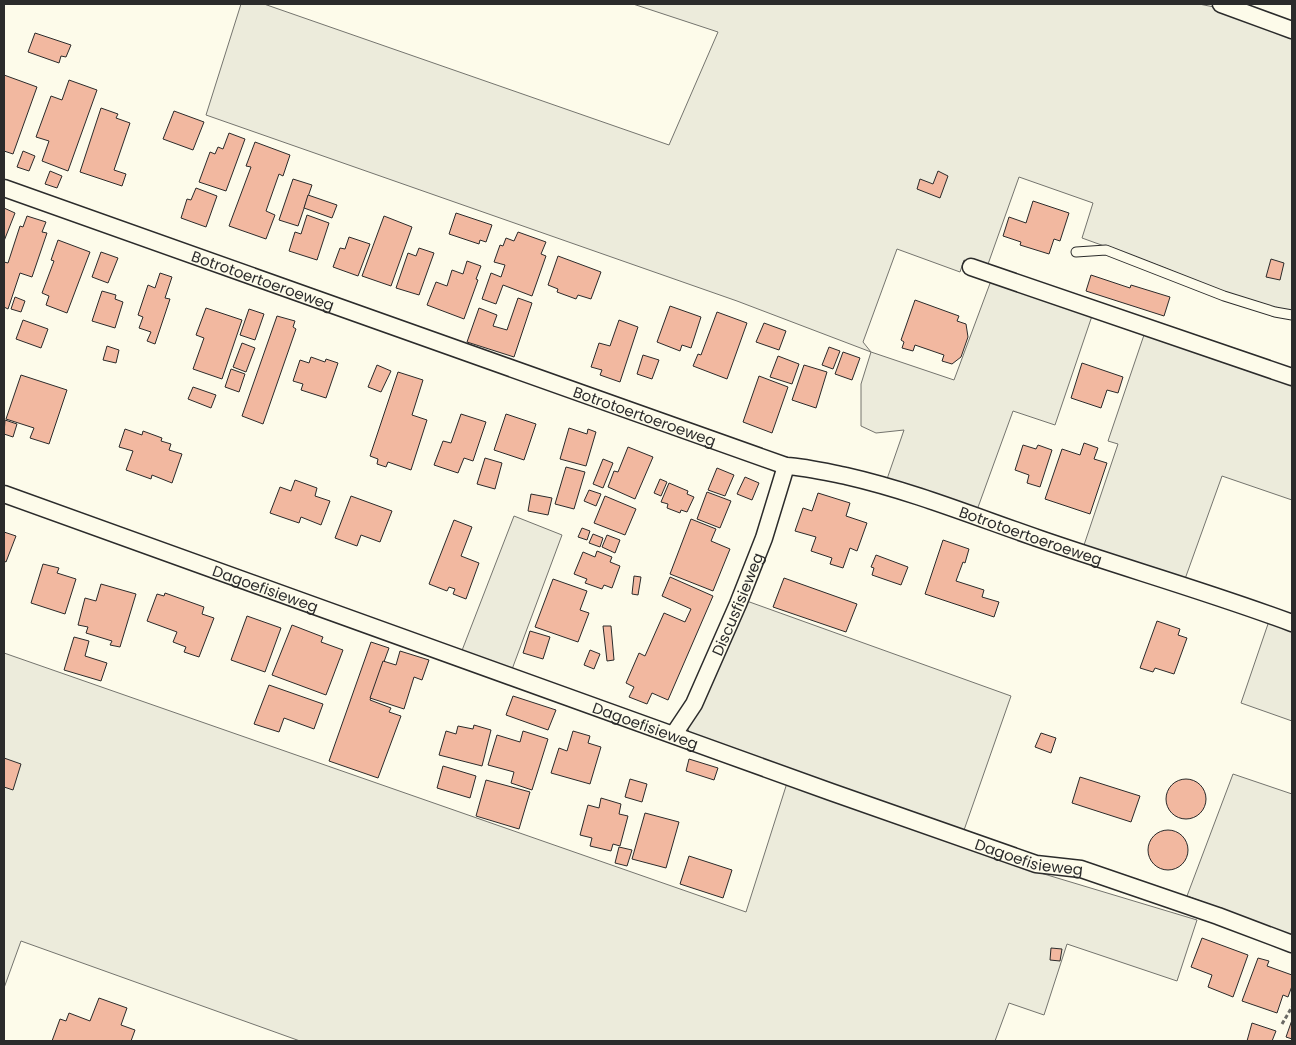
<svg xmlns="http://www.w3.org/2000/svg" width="1296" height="1045" font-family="Poppins,sans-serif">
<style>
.green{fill:#ecebdb;stroke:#74746e}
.building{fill:#f2b8a0;stroke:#2b2b2b}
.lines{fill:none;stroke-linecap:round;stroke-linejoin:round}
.lane-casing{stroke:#2b2b2b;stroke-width:11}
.street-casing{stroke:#2b2b2b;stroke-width:19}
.path{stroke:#6a6964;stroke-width:3;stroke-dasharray:4 2.5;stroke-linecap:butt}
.lane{stroke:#fdfbea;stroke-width:9}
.street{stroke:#fdfbea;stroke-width:16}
.labels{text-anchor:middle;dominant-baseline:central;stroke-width:4;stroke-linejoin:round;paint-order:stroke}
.street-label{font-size:15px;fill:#2b2b2b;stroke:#fdfbea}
</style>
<rect width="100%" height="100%" fill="#fdfbea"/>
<g class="green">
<path d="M241,4H264L669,145L718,32L633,4H1199L1224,9L1292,37V311C1248,303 1206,285 1165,268C1137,257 1109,248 1082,238L1093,203L1019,177L987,267L964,260L960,272L897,249L863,342L871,352L954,380L992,278L1093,313L1055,425L1013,411L977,510L887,479L904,430L876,433L861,426V384L871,352L737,301L206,115Z"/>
<path d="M1145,332L1292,381V500L1222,476L1185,579L1083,548L1118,444L1108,441Z"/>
<path d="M514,516L562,535L511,672L461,653Z"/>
<path d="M744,600L1011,696L963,833L694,736L688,730L687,721Z"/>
<path d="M1269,621L1292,630V721L1241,703Z"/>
<path d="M4,653L746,912L787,783L1034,871L1197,920L1177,981L1067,944L1044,1015L1009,1003L995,1041H300L21,941L4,988Z"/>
<path d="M1233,774L1292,794V935L1187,896Z"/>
</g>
<g class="building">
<path d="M35,33L71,45L66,57L61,56L59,63L28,52Z"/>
<path d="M4,75L37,87L13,154L4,151Z"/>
<path d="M69,80L97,90L68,171L42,161L49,141L36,137L51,96L62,100Z"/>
<path d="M101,108L118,114L116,118L130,123L114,170L126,174L122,186L80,172Z"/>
<path d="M174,111L204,122L193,150L163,139Z"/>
<path d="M229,133L245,139L226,191L199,182L210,152L215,154L218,147L223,149Z"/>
<path d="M255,142L290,155L283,176L279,174L266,211L275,215L266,239L229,226L251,167L246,166Z"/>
<path d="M23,151L35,156L29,171L17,167Z"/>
<path d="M50,171L62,176L57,188L45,184Z"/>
<path d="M938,171L948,176L940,198L917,189L920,179L933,184Z"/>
<path d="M293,179L312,185L298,226L279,220Z"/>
<path d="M196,188L217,196L206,227L181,218L187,199L191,200Z"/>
<path d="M308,195L337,205L332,218L304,208Z"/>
<path d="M1033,201L1069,213L1060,241L1054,239L1049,254L1020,245L1021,242L1003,236L1009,217L1026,223Z"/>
<path d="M4,208L15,213L4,241Z"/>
<path d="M456,213L492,225L486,242L480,240L479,244L449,234Z"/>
<path d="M307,215L329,223L317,260L289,251L295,232L301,234Z"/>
<path d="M27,216L46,222L42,232L47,233L32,277L20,273L8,309L4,307V262L8,263L20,226L23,227Z"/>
<path d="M384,216L412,227L391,286L362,276Z"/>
<path d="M518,232L546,242L541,254L546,256L532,296L503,285L496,304L482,299L491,273L501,277L505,265L494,262L500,245L503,246L506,238L514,241Z"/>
<path d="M349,237L370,244L358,276L333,267L340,248L345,249Z"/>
<path d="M58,240L90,252L67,313L46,305L49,296L42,293L54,261L51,260Z"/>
<path d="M419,248L434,253L419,295L396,288L408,253L416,256Z"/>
<path d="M101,252L118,258L108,283L92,277Z"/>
<path d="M558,256L601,272L591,299L578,295L576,299L557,292L558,289L548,285Z"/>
<path d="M1271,259L1284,263L1280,280L1266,277Z"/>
<path d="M467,261L481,266L476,279L478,280L464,319L427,305L436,282L447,286L452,270L463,274Z"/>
<path d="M160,273L172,277L165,298L170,299L155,344L147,341L151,332L139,328L143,317L138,315L148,285L155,288Z"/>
<path d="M1091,275L1130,288L1131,285L1170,297L1164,316L1086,291Z"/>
<path d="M102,291L116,295L115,299L123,302L115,328L92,321Z"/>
<path d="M15,297L25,301L21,312L11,309Z"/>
<path d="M518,298L532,303L514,357L467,342L479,308L497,315L493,326L507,330Z"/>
<path d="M915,300L959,316L957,321L966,324L968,337L961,357L952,364L942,361L944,355L915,345L913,351L902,348L904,342L901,340Z"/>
<path d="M670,306L701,317L691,348L682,345L680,351L657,342Z"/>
<path d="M206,308L242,320L222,379L193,369L204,338L196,335Z"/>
<path d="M249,309L264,314L255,340L240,335Z"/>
<path d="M717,312L747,323L727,379L693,366L698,354L701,355Z"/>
<path d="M277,316L295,321L293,327L296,329L263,424L242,416Z"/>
<path d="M23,320L48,329L41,348L16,339Z"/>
<path d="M619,320L638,327L620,382L600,375L602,370L591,367L599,343L610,346Z"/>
<path d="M764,323L786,331L779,350L756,342Z"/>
<path d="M242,343L255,348L246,372L233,367Z"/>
<path d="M107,346L119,350L116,363L103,360Z"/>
<path d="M829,347L840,351L833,369L822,365Z"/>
<path d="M843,352L860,358L852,380L835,374Z"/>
<path d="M643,355L659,360L652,379L637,374Z"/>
<path d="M778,356L799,364L792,384L770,377Z"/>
<path d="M311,357L325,362L326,359L338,363L326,398L301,390L303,384L293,381L300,360L309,363Z"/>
<path d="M1082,363L1123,377L1118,393L1107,390L1101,408L1071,398Z"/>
<path d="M377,365L391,371L381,392L368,387Z"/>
<path d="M804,365L827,372L816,408L792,400Z"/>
<path d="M231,369L245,374L239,392L225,387Z"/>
<path d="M398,372L423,380L412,415L427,420L411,470L388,462L386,467L377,464L378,459L370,456Z"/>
<path d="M21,375L67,390L49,444L30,438L34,428L6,419Z"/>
<path d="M759,376L788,387L772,433L743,422Z"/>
<path d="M193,387L216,395L211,408L188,399Z"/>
<path d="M461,414L486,422L473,461L464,458L458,473L434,465L443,441L451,443Z"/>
<path d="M506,414L536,424L524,460L494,450Z"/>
<path d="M5,420L17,424L13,437L4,434Z"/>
<path d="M569,428L587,434L588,429L596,432L586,466L560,459Z"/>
<path d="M125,429L142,435L143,431L162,438L161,441L171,444L169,450L182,454L172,483L152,475L151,479L126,470L133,451L119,447Z"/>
<path d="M1084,443L1098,448L1094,459L1107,463L1090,514L1045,499L1062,449L1080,455Z"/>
<path d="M1023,445L1036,449L1038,445L1052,450L1040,487L1027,483L1029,475L1015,470Z"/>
<path d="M628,447L653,457L635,499L608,487L614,471L618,472Z"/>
<path d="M485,458L502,463L495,489L477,484Z"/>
<path d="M603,459L613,463L603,488L593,484Z"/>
<path d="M566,467L585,472L574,509L555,504Z"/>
<path d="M717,468L734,475L725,496L708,490Z"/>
<path d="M745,477L759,483L752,500L737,494Z"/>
<path d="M660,479L667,482L661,496L654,493Z"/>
<path d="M295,480L317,488L315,496L330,501L321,525L301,517L299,523L270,513L280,487L291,491Z"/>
<path d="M669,483L688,491L687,494L694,497L687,512L681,510L680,513L667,508L668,504L661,502Z"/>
<path d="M589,490L601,494L596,506L584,501Z"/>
<path d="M707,492L731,501L720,528L697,519Z"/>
<path d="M818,493L850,503L846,516L867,523L857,551L850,548L843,568L830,564L832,558L811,551L816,537L795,531L803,508L812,511Z"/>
<path d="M531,494L552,498L548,515L528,511Z"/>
<path d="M351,496L392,511L380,542L361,535L357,546L335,538Z"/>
<path d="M605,496L636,509L625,535L594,523Z"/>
<path d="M691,519L716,529L711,541L730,549L713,591L670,574Z"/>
<path d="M454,520L472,527L461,556L479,563L466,599L453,594L455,589L449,587L447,591L429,584Z"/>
<path d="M582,528L590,531L587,540L578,537Z"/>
<path d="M4,532L16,536L6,562L4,561Z"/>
<path d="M593,534L603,538L600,547L589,543Z"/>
<path d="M607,535L620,540L615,553L602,547Z"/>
<path d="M943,540L969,549L965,563L963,562L956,581L984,590L982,597L999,602L994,617L925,594Z"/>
<path d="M597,551L612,557L610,562L620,566L612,588L604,585L602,589L585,583L587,579L574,574L583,552L595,557Z"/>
<path d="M876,555L908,567L901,585L872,575L874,568L871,567Z"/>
<path d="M43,564L59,568L57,573L76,579L65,614L31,603Z"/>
<path d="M634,576L641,577L638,595L632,594Z"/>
<path d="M670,577L713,596L668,700L652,693L647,704L629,697L634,687L626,683L639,653L645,656L664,613L685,622L691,609L662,596Z"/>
<path d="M784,578L857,604L846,632L773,607Z"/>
<path d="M553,579L587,591L580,610L589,613L578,642L535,627Z"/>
<path d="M101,584L136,594L120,647L110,645L112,641L86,633L88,627L78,625L85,598L96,601Z"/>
<path d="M165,593L204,607L202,614L214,618L199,657L184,652L186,647L173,642L177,632L147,621L157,594L164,596Z"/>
<path d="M247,616L281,628L265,672L231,660Z"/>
<path d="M1157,621L1180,629L1178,635L1187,638L1174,674L1155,668L1153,672L1140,668Z"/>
<path d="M292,625L323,637L321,642L343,650L326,695L272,675Z"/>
<path d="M603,626H611L614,660L607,661Z"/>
<path d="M530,631L550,637L543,659L523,653Z"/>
<path d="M74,637L89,641L85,656L107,663L101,681L64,670Z"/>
<path d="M371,642L389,648L370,700L391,708L389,712L401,716L378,778L329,761Z"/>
<path d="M590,650L600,654L594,669L584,665Z"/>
<path d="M400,651L429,660L422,680L414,677L404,709L370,698L383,661L396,665Z"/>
<path d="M269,685L323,704L314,729L284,718L279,732L254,724Z"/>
<path d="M513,696L556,710L548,730L506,715Z"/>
<path d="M474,725L491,730L482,766L439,755L446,731L456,734L458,726L473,729Z"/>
<path d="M523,731L548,739L532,790L511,783L514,772L488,765L497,735L520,742Z"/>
<path d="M573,731L590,736L588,743L601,747L590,784L551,773L559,748L567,751Z"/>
<path d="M1041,733L1056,738L1051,753L1035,747Z"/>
<path d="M4,758L21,764L13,790L4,787Z"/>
<path d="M689,759L718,768L714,780L686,771Z"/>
<path d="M443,766L476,776L470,798L437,788Z"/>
<path d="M1080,777L1140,796L1131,822L1072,803Z"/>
<circle cx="1186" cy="799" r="20"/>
<path d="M630,779L647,784L642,802L625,797Z"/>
<path d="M486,780L530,792L519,829L476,816Z"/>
<path d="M601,798L621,804L619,814L628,816L620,846L613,844L611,851L590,846L592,838L580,835L588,805L599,808Z"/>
<path d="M645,813L679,822L666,868L632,859Z"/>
<circle cx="1168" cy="850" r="20"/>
<path d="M619,847L632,850L627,866L615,863Z"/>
<path d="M689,856L732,870L723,898L680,884Z"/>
<path d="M1202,938L1248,955L1233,997L1208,987L1212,975L1191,967Z"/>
<path d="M1051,948L1062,949L1060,961L1050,960Z"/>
<path d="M1258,958L1269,961L1267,966L1292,975V986L1288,997L1283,995L1277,1013L1242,1001Z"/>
<path d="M99,998L127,1008L121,1025L135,1030L131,1041H52L60,1019L66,1021L69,1013L90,1021Z"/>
<path d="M1292,1020V1039L1286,1037Z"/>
<path d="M1252,1023L1276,1031L1272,1041H1247Z"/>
</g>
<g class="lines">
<g class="lane-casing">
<path id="lane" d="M1076,252L1106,250L1224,296L1275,312L1292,315"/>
</g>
<g class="street-casing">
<g id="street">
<path d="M1221,4L1292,30"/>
<path id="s1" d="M4,188L786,466C806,467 826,472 846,476C912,491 976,517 1040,539C1124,568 1209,592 1292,623"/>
<path d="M971,267L1292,377"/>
<path id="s2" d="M4,494L831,792L1036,864L1081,869L1218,916L1292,944"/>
<path id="s3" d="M674,734L694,704L738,604L764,538L786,466"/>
</g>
</g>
<path class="path" d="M1282,1024L1292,1007"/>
<use href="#lane" class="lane"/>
<use href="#street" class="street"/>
</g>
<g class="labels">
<g class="street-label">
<text stroke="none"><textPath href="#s1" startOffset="275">Botrotoertoeroeweg</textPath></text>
<text stroke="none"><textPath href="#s1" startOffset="680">Botrotoertoeroeweg</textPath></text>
<text stroke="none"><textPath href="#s1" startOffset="1085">Botrotoertoeroeweg</textPath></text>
<text stroke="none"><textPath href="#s2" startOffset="278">Dagoefisieweg</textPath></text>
<text stroke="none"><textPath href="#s3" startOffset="145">Discusfisieweg</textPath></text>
<text stroke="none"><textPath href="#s2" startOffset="682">Dagoefisieweg</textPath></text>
<text stroke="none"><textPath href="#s2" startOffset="1088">Dagoefisieweg</textPath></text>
</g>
</g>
<rect width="1296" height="1045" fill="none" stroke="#2b2b2b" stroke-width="10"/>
</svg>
